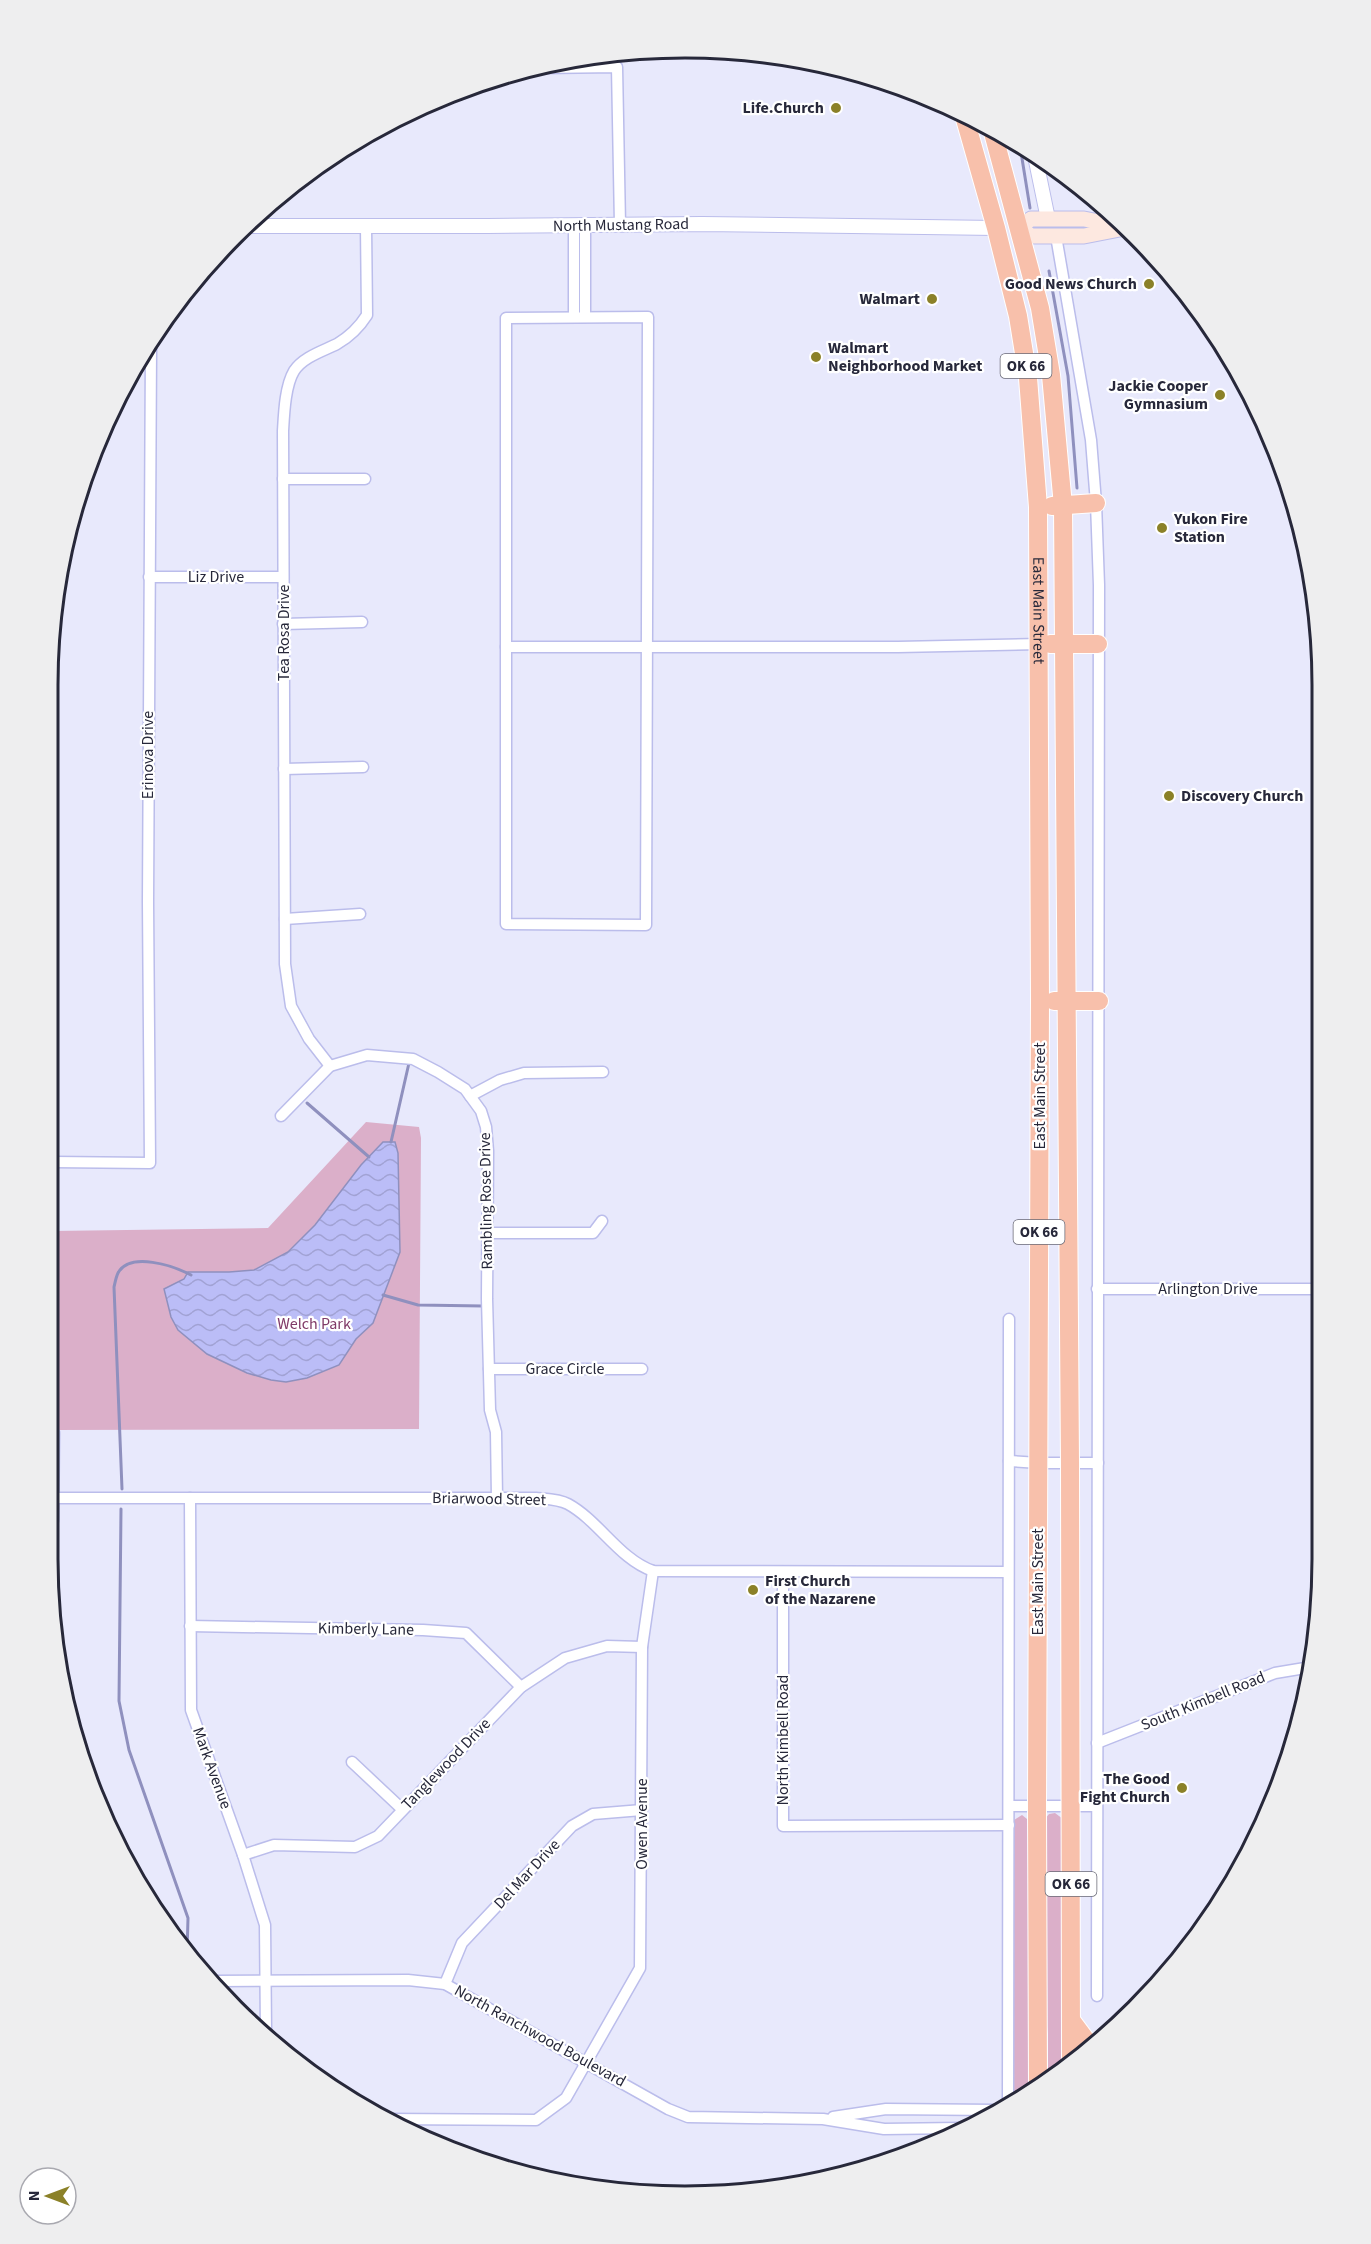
<svg xmlns="http://www.w3.org/2000/svg" width="1371" height="2244" font-family="'Source Sans 3',sans-serif">
<style>
.green{fill:#dbafc9}
.water{fill:url(#water-waves);stroke:#8f90be;stroke-width:1.5}
.lines{fill:none;stroke-linecap:round;stroke-linejoin:round}
.stream{stroke:#8f90be;stroke-width:3}
.minor-casing{stroke:#bbbdeb;stroke-width:13}
.tertiary-casing{stroke:#bbbdeb;stroke-width:16}
.secondary-casing{stroke:#bbbdeb;stroke-width:17}
.trunk-casing{stroke:#fff;stroke-width:20}
.minor{stroke:#fff;stroke-width:10}
.tertiary{stroke:#fff;stroke-width:14}
.secondary{stroke:#fde8e0;stroke-width:15}
.trunk{stroke:#f8c0ab;stroke-width:18}
.poi-dot{fill:#8b8128;stroke:#fff;stroke-width:2}
.labels{text-anchor:middle;dominant-baseline:central;stroke-width:4.5;stroke-linejoin:round;paint-order:stroke}
.shield{fill:#fff;stroke:#686875;stroke-width:1.5}
.shield-label{font-size:15px;font-weight:bold;fill:#27283a}
.poi-label{font-size:16px;font-weight:bold;fill:#27283a;stroke:#fff;text-anchor:end}
.street-label{font-size:16px;fill:#27283a;stroke:#fff}
.park-label{font-size:16px;fill:#803b68;stroke:#fff}
.rim{fill:none;stroke:#27283a;stroke-width:3}
</style>
<defs>
<pattern id="water-waves" width="16" height="10" patternUnits="userSpaceOnUse" patternTransform="scale(1.5)"><rect width="16" height="10" fill="#bbbdf7"/><path d="M0 5q4-4 8 0t8 0" fill="none" stroke="#a1a2d4"/></pattern>
</defs>
<rect width="100%" height="100%" fill="#e8e9fc"/>
<g class="green">
<path d="M366,1122L419,1127L421,1138L419,1429L53,1430V1231L268,1228Z"/>
<path d="M1055,1813L1063,1819L1064,2068L1048,2082V2034L1043,1998L1045,1819L1049,1814Z"/>
<path d="M1022,1815L1032,1823V2093L1014,2101V1820Z"/>
</g>
<path class="water" d="M383,1142H395L398,1153L400,1252L373,1323L356,1339L339,1365L307,1378L286,1382L271,1380L247,1373L207,1354L178,1330L171,1317L164,1289L184,1279L188,1272H229L254,1270L288,1252L315,1225L361,1165Z"/>
<g class="lines">
<g class="stream">
<path d="M1020,146L1030,208"/>
<path d="M1049,271L1068,376L1077,488"/>
<path d="M307,1103L369,1157"/>
<path d="M391,1142L409,1063"/>
<path d="M383,1295L418,1305L483,1306"/>
<path d="M122,1489L114,1287C115,1283 116,1277 118,1273C130,1251 174,1266 191,1275"/>
<path d="M121,1509L119,1701L129,1750L188,1918L187,1954"/>
</g>
<g class="minor-casing">
<g id="minor">
<path d="M541,68L617,67L620,225"/>
<path d="M1056,236L1091,440L1096,503L1099,585L1097,1996"/>
<path d="M574,317V225"/>
<path d="M585,317V225"/>
<path d="M648,317L646,925L506,924V318Z"/>
<path d="M283,479H365"/>
<path d="M149,577H283"/>
<path d="M283,624L362,622"/>
<path d="M506,647H898L1040,644"/>
<path d="M284,769L363,767"/>
<path d="M285,919L360,914"/>
<path d="M330,1066L309,1039L291,1006L285,964L283,431C284,414 285,386 294,371C303,357 323,351 337,344C349,337 360,326 367,315L366,226"/>
<path d="M470,1096L500,1080L524,1073L603,1072"/>
<path d="M281,1116L330,1066L367,1055L413,1059L438,1072L465,1089L481,1111L486,1127L488,1151L487,1299L490,1410L496,1432L497,1498"/>
<path d="M53,1162L150,1163L148,902L151,348"/>
<path d="M488,1233H593L602,1221"/>
<path d="M1097,1289H1319"/>
<path d="M489,1369H642"/>
<path d="M1009,1461L1039,1463H1098"/>
<path d="M54,1498H536C546,1499 559,1499 568,1504C599,1521 619,1559 653,1571L1008,1572"/>
<path d="M190,1498L191,1710L243,1855L265,1925L266,2032"/>
<path d="M53,1521L54,1433"/>
<path d="M783,1572V1826L1009,1825"/>
<path d="M190,1626L423,1630L466,1633L521,1687"/>
<path d="M1097,1743L1275,1673L1311,1667"/>
<path d="M352,1762L402,1809"/>
<path d="M1009,1806H1096"/>
<path d="M243,1855L274,1845L355,1847L378,1836L521,1687L565,1658L607,1646L642,1647"/>
<path d="M214,1981L408,1980L445,1984L668,2109L688,2117L823,2119L884,2129L960,2128"/>
<path d="M445,1984L462,1943L572,1826L593,1814L642,1810"/>
<path d="M1008,2104L1009,1319"/>
<path d="M833,2117L886,2109L996,2110"/>
<path d="M385,2119L536,2120L566,2098L640,1968L642,1647L653,1571"/>
</g>
</g>
<g class="tertiary-casing">
<g id="tertiary">
<path d="M1035,156L1048,219"/>
<path d="M247,226H487L702,224L996,228"/>
</g>
</g>
<g class="secondary-casing">
<path id="secondary" d="M1124,227L1084,219H1031L1019,227L1031,236H1084L1125,228"/>
</g>
<g class="trunk-casing">
<g id="trunk">
<path id="s1" d="M963,112L996,228L1018,316L1028,378L1038,507L1040,1001L1037,1806L1038,2089"/>
<path d="M992,129L1040,308L1051,375L1063,506L1070,1463L1071,2063"/>
<path d="M1052,506L1096,503"/>
<path d="M1050,644H1098"/>
<path d="M1054,1001H1099"/>
<path d="M1071,2020L1091,2047"/>
</g>
</g>
<use href="#minor" class="minor"/>
<use href="#tertiary" class="tertiary"/>
<use href="#secondary" class="secondary"/>
<use href="#trunk" class="trunk"/>
</g>
<g class="poi-dot">
<circle cx="836" cy="108" r="6"/>
<circle cx="1149" cy="284" r="6"/>
<circle cx="932" cy="299" r="6"/>
<circle cx="816" cy="357" r="6"/>
<circle cx="1220" cy="395" r="6"/>
<circle cx="1162" cy="528" r="6"/>
<circle cx="1169" cy="796" r="6"/>
<circle cx="753" cy="1590" r="6"/>
<circle cx="1182" cy="1788" r="6"/>
</g>
<g class="labels">
<g class="shield">
<rect x="1000.5" y="354" width="51" height="24" rx="4.5"/>
<rect x="1013.5" y="1220" width="51" height="24" rx="4.5"/>
<rect x="1045.5" y="1872" width="51" height="24" rx="4.5"/>
</g>
<g class="shield-label">
<text x="1026" y="366">OK 66</text>
<text x="1039" y="1232">OK 66</text>
<text x="1071" y="1884">OK 66</text>
</g>
<g class="poi-label">
<text x="824" y="108">Life.Church</text>
<text x="1137" y="284">Good News Church</text>
<text x="920" y="299">Walmart</text>
<text x="828" y="348" text-anchor="start">Walmart<tspan x="828" dy="18">Neighborhood Market</tspan></text>
<text x="1208" y="386">Jackie Cooper<tspan x="1208" dy="18">Gymnasium</tspan></text>
<text x="1174" y="519" text-anchor="start">Yukon Fire<tspan x="1174" dy="18">Station</tspan></text>
<text x="1181" y="796" text-anchor="start">Discovery Church</text>
<text x="765" y="1581" text-anchor="start">First Church<tspan x="765" dy="18">of the Nazarene</tspan></text>
<text x="1170" y="1779">The Good<tspan x="1170" dy="18">Fight Church</tspan></text>
</g>
<g class="street-label">
<text transform="translate(621 225) rotate(-1)">North Mustang Road</text>
<text x="216" y="577">Liz Drive</text>
<text stroke="none"><textPath href="#s1" startOffset="507">East Main Street</textPath></text>
<text transform="translate(284 633) rotate(-90)">Tea Rosa Drive</text>
<text transform="translate(148 755) rotate(-90)">Erinova Drive</text>
<text transform="translate(1040 1096) rotate(-90)">East Main Street</text>
<text transform="translate(486 1201) rotate(-91)">Rambling Rose Drive</text>
<text x="1208" y="1289">Arlington Drive</text>
<text x="565" y="1369">Grace Circle</text>
<text transform="translate(489 1499) rotate(1)">Briarwood Street</text>
<text transform="translate(1038 1582) rotate(-90)">East Main Street</text>
<text transform="translate(366 1629) rotate(1)">Kimberly Lane</text>
<text transform="translate(1203 1701) rotate(-22)">South Kimbell Road</text>
<text transform="translate(783 1740) rotate(-90)">North Kimbell Road</text>
<text transform="translate(446 1764) rotate(-46)">Tanglewood Drive</text>
<text transform="translate(212 1768) rotate(70)">Mark Avenue</text>
<text transform="translate(642 1824) rotate(-90)">Owen Avenue</text>
<text transform="translate(527 1874) rotate(-47)">Del Mar Drive</text>
<text transform="translate(540 2036) rotate(29)">North Ranchwood Boulevard</text>
</g>
<g class="park-label">
<text x="314" y="1324">Welch Park</text>
</g>
</g>
<path d="M0 0H1371V2244H0ZM685 58H685A627 627 0 0 1 1312 685V1559A627 627 0 0 1 685 2186H685A627 627 0 0 1 58 1559V685A627 627 0 0 1 685 58Z" fill="#eeeeef" fill-rule="evenodd"/>
<path class="rim" d="M685 58H685A627 627 0 0 1 1312 685V1559A627 627 0 0 1 685 2186H685A627 627 0 0 1 58 1559V685A627 627 0 0 1 685 58Z"/>
<g transform="translate(48 2196) rotate(270)"><circle r="28" fill="#ffffff" stroke="#a9a9b0" stroke-width="1.5"/>
<path d="M0-4.5L10 22L0 15L-10 22Z" fill="#8b8128"/>
<text y="-9" font-size="16" font-weight="bold" text-anchor="middle" fill="#27283a">N</text>
</g>
</svg>
